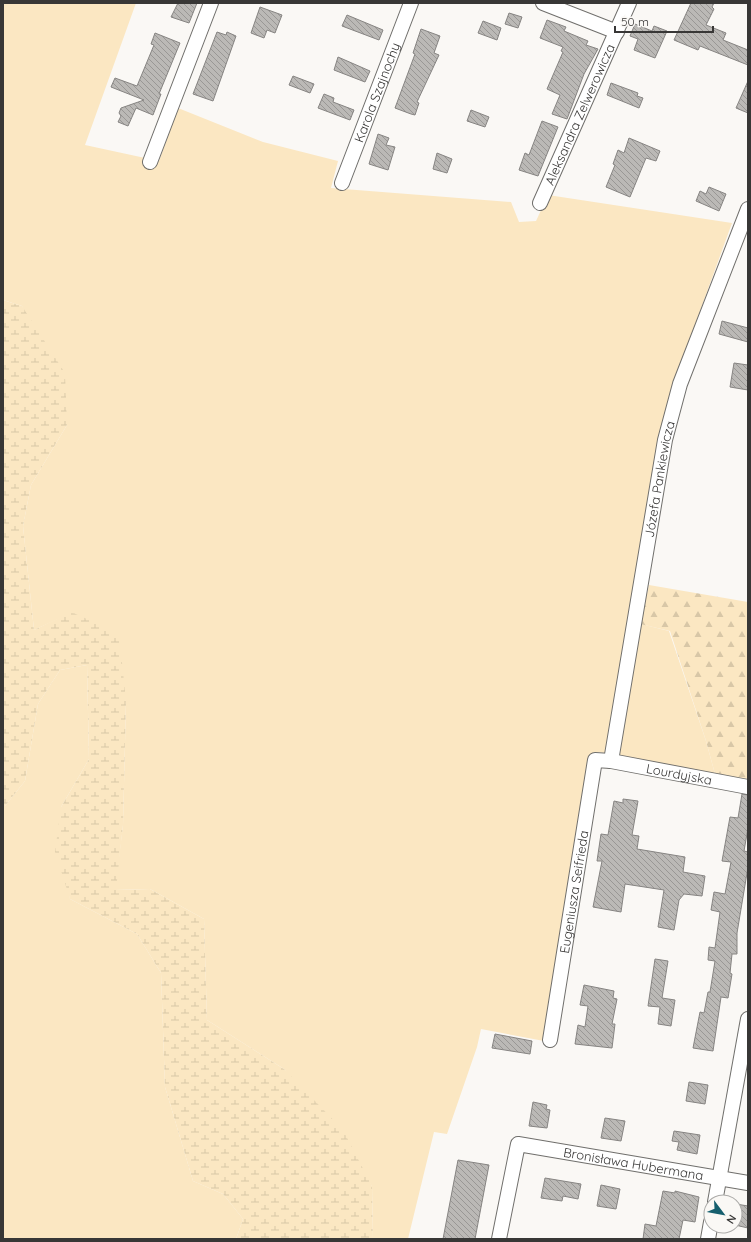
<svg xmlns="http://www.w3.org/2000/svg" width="751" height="1242" font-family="Quicksand,sans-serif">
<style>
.grass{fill:#fbe7c2}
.forest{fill:url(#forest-firs)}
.wetland{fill:url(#wetland-marsh)}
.building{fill:url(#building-back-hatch);stroke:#868482}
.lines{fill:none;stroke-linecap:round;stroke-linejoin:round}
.minor-casing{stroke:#706f6c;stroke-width:16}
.minor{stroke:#fff;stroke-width:14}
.labels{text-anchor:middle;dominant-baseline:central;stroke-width:4;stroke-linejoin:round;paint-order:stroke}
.street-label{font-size:13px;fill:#383736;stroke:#faf8f5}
</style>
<defs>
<pattern id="forest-firs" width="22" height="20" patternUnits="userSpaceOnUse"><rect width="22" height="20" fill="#fbe7c2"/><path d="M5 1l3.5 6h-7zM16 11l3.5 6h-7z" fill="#d8c7a7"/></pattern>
<pattern id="wetland-marsh" width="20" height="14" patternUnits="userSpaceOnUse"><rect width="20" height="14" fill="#fbe7c2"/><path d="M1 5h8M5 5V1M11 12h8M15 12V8" fill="none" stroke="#d8c7a7"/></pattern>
<pattern id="building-back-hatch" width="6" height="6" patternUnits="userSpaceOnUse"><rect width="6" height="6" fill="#bbb9b6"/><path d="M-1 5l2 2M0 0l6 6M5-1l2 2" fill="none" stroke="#999795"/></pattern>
</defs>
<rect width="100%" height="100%" fill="#faf8f5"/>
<g class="grass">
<path d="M3,3H136L85,145L159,161L178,108L263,142L338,161L331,188L511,202L519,222L536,221L548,195L732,223L680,366L663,420L629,621L669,631L706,741L715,774L599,752L593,753L544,1041L481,1029L477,1047L447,1134L434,1132L408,1239H373L372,1186L284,1069L207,1020L204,919L150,889L115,890L123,825L126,701L71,613L34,630L23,526L31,485L67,425L22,306L3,300Z"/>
<path d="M87,665L89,759L61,807L70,899L137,934L161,973L165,1087L193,1181L223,1194L243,1219L236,1239H3V806H5L25,781L38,704L60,670Z"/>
</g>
<path class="forest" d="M649,585L748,602V779L715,774L706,741L670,631L640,624Z"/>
<path class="wetland" d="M3,300L22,306L65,373L67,425L31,485L23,526L34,630L71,612L119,633L126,701L123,825L116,890L150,889L204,919L207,1020L284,1069L343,1130L372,1186L373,1239H236L243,1219L223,1194L193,1181L165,1087L161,973L137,934L70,899L55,852L61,807L89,759L87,665L60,670L38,704L25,781L5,806H3Z"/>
<g class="building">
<path d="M178,3H197L189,23L171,17Z"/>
<path d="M691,3H714L712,7L714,9L706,25L726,33L723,40L748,50V65L700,46L698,50L674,40Z"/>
<path d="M260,7L282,15L275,33L267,30L264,38L251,33Z"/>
<path d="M509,13L522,17L518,28L505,24Z"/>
<path d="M347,15L383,30L379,40L342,26Z"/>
<path d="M547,20L566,27L564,31L588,41L586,45L598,49L584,74L567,119L552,114L560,95L547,89L563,52L561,51L563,47L540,38Z"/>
<path d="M483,21L501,28L497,40L478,33Z"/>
<path d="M635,24L652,31L654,26L667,31L655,58L634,50L638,39L630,36Z"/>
<path d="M421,29L440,36L434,53L439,55L417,102L419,103L415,115L411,114L395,108L415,54L413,53Z"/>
<path d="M217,32L226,35L227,32L236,36L213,101L193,94Z"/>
<path d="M155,33L180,43L159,94H161L153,115L136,108L128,126L118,122L121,116L119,113L121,108L144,100L111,87L115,78L137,86L154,45L151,44Z"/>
<path d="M338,57L370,71L365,82L334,70Z"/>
<path d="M293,76L314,84L310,93L289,85Z"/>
<path d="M748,81V113L736,108Z"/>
<path d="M611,83L638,93L637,96L643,98L639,108L607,95Z"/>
<path d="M324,94L334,98L333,102L354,110L350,120L318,108Z"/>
<path d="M471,110L489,117L485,127L467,121Z"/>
<path d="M542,121L558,127L538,176L519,170L525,153L529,155Z"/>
<path d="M378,134L389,138L386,145L395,147L388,170L369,164Z"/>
<path d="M629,138L660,151L656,161L646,158L630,197L606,187L615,165L613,164L618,150L624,153Z"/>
<path d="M437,153L452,159L447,173L433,169Z"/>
<path d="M709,187L726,194L719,211L696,201L700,191L706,194Z"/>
<path d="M722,321L748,328V342L719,334Z"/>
<path d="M734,363L748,365V390L730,387Z"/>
<path d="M742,794L748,795V828L744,851L748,852V867L737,933V954H732L730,973L732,974L728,998L721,997L713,1051L693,1048L700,1012L704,1013L708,992H710L715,961L708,960L709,947L715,948L720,912L711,910L714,892L725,894L731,862L722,861L730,817L738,818Z"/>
<path d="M623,799L638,801L632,835L639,836L637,849L685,857L683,872L705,876L702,896L684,894L679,900L674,930L658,927L664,890L625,884L621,912L593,907L602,861H597L601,834L608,835L614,801L623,803Z"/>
<path d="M655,959L668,961L662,998L675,1000L671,1026L658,1024L660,1007L648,1006Z"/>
<path d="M584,985L614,991L613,998L617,999L612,1024H615L612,1048L575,1044L578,1025L585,1027L588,1006L580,1005Z"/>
<path d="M495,1034L532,1041L530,1054L492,1048Z"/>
<path d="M689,1082L708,1085L705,1104L686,1101Z"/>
<path d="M533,1102L547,1105L546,1109L550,1110L547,1128L529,1126Z"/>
<path d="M605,1118L625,1121L621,1141L601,1138Z"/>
<path d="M674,1131L700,1135L697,1154L677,1150L679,1142L672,1141Z"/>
<path d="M458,1160L489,1165L475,1239H443Z"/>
<path d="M545,1178L581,1184L578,1199L563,1196L562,1201L541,1198Z"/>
<path d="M601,1185L620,1189L616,1209L597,1206Z"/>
<path d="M663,1191L675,1193V1191L699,1197L695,1222L683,1220L679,1239H643L645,1224L656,1226Z"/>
<path d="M736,1204L748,1206V1228L735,1225Z"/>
</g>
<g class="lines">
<g class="minor-casing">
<g id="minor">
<path d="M543,3L617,32"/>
<path d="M150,162L211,3"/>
<path id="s1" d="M342,183L411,3"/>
<path id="s2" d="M540,203L629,3"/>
<path id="s3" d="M611,761L665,440L680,384L748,209"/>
<path id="s4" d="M550,1040L595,760L611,761L748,787"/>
<path d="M715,1202L748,1019"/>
<path id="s5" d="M499,1239L518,1144L748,1183"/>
<path d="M708,1239L711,1222"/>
</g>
</g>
<use href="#minor" class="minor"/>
</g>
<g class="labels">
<g class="street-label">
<text stroke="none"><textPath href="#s1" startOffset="97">Karola Szajnochy</textPath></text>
<text stroke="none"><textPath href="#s2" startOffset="97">Aleksandra Zelwerowicza</textPath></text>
<text stroke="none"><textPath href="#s3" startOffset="286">Józefa Pankiewicza</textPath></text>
<text stroke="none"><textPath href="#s4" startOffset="369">Lourdyjska</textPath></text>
<text stroke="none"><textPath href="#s4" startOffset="150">Eugeniusza Seifrieda</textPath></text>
<text stroke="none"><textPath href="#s5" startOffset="214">Bronisława Hubermana</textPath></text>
</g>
</g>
<rect width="751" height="1242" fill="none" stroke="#383736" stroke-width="8"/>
<g transform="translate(723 1214) rotate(122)"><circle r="19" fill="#faf8f5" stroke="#acaba9"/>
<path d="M0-3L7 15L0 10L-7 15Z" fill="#165f6e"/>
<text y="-6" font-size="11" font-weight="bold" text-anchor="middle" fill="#383736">N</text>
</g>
<path d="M615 26v6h98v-6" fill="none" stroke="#383736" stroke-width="2"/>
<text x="621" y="26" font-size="12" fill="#383736" stroke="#faf8f5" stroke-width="3" paint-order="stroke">50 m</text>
</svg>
